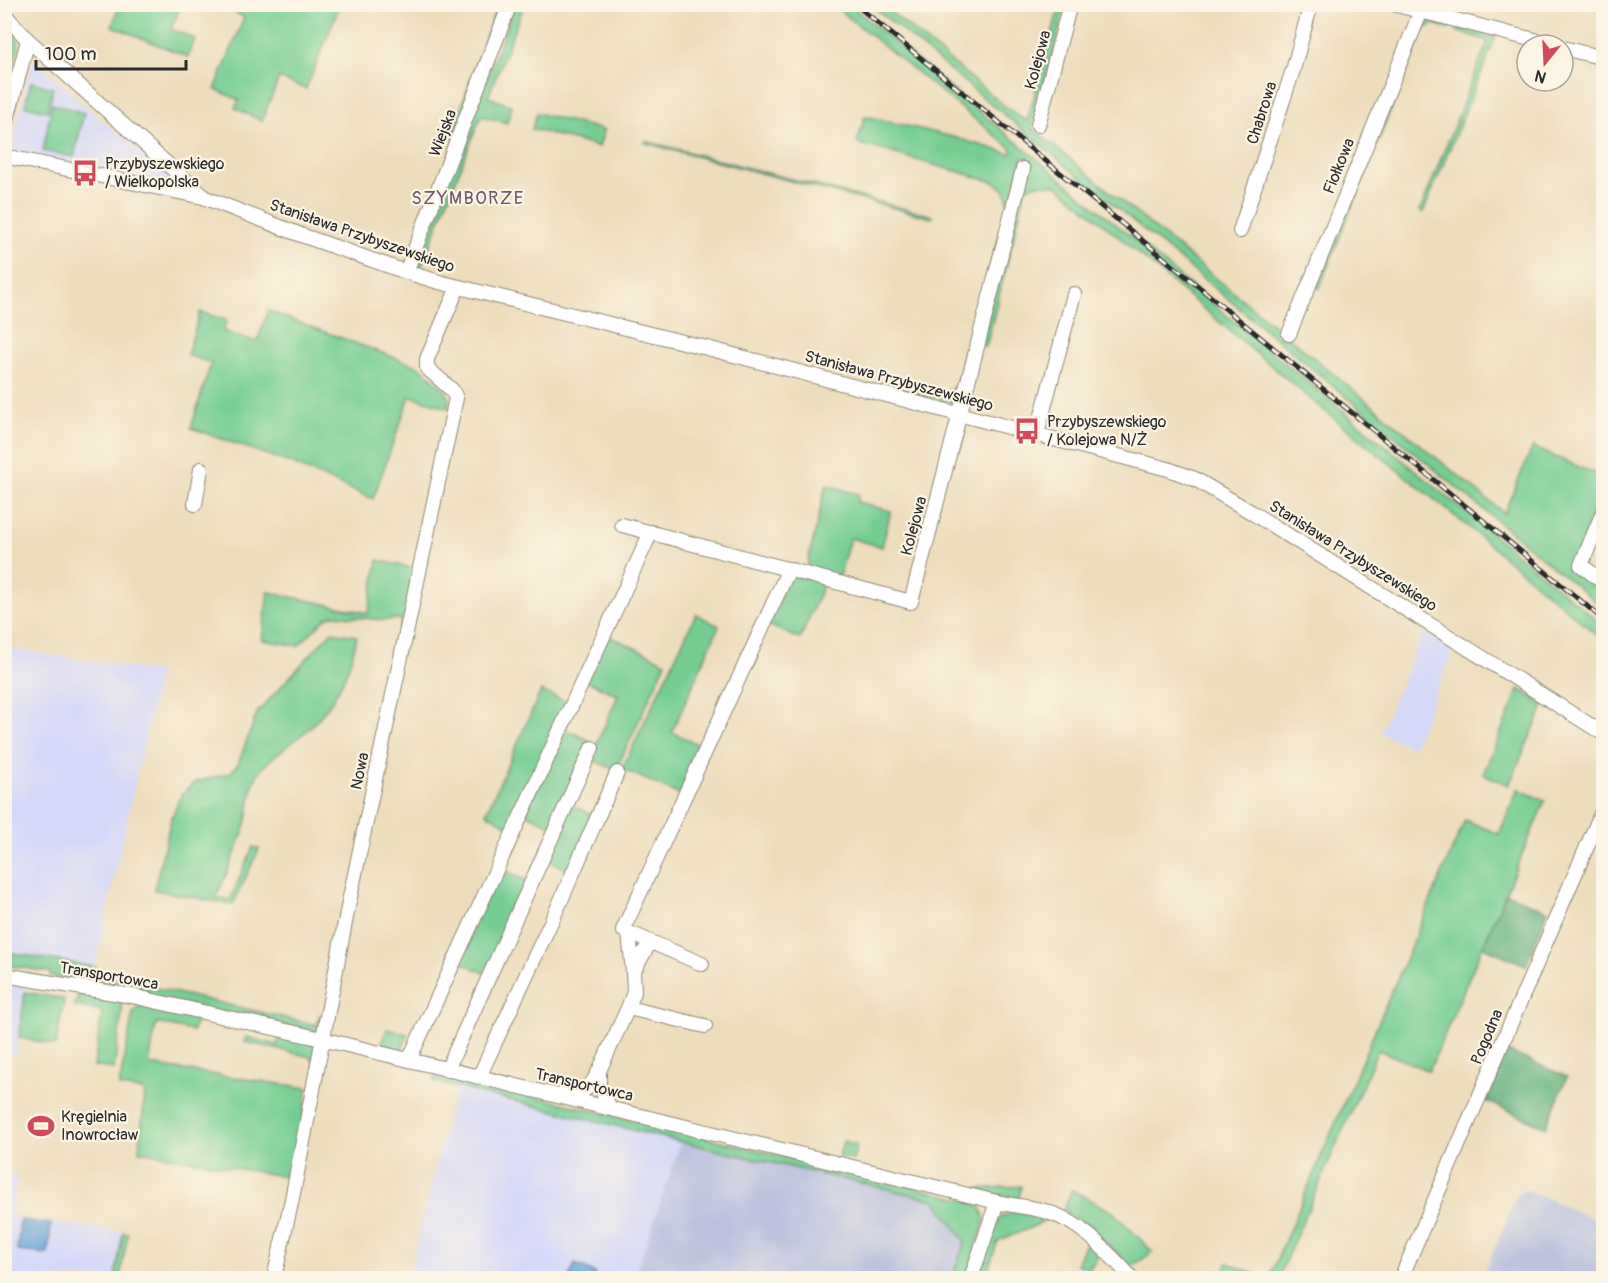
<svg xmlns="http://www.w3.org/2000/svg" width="1608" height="1283" font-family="Pangolin,sans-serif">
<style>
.built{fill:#d5d8f9}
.industrial{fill:#bdc3de}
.green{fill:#74cd93;stroke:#507c5f;stroke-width:1.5}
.forest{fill:#5fb07d;stroke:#456e54;stroke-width:1.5}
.water{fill:#68a5d9;stroke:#4a6882;stroke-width:1.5}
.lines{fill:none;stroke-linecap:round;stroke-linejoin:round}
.minor-casing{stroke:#8c8473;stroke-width:16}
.minor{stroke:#fff;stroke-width:14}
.rail-casing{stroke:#2b2b2b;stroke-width:5}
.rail{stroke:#fcf5e5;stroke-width:3;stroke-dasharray:9;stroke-linecap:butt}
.labels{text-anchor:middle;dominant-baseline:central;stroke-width:4.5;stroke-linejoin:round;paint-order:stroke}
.street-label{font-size:16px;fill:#2b2b2b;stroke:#fcf5e5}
.poi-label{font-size:16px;fill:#2b2b2b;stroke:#fcf5e5;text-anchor:start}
.neighbourhood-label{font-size:18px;letter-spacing:1.5px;fill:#685b6b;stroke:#fcf5e5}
</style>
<rect width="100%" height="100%" fill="#fcf5e5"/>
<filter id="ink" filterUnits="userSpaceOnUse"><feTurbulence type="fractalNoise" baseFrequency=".0167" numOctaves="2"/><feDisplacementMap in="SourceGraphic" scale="12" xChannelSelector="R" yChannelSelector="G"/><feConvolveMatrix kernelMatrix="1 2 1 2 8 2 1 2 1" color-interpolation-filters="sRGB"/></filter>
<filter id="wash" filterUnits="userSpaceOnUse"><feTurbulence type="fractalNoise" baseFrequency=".008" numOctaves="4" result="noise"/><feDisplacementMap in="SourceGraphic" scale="24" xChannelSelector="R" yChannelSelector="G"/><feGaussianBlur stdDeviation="1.35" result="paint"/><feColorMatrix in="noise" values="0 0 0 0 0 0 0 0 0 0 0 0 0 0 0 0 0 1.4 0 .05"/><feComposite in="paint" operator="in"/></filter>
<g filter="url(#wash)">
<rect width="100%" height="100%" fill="#edb"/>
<g class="built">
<path d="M36,61L100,119L172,175L168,183L11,150L32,62Z"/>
<path d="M1423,632L1453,651L1413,747L1380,733Z"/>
<path d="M4,648L159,672L95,967L5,952Z"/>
<path d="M4,981L26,984L16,1055L5,1053Z"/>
<path d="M456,1087L681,1142L634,1278H408Z"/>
<path d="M4,1173L17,1175L11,1217L123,1232L115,1278H5Z"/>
<path d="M1077,1264L1111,1278H1071Z"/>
</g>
<g class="industrial">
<path d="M681,1142L936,1200L965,1241L952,1278H634Z"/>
<path d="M1527,1190L1603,1223V1278H1482L1518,1193Z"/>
</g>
<g class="green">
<path d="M107,5H181L171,29L195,39L188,57L112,26L118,9Z"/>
<path d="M225,5H340L306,89L279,78L262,121L235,108L239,100L215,89L244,18Z"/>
<path d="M497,5H504L455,137L451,136Z"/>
<path d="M515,5H524L488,97L512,106L507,123L481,116L421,268L414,266Z"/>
<path d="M833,5H850L1603,625V640L1472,530L1326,412L1057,185L1037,184L1026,188L986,347L980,345L1028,158L1023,157L957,404L889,387L890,381L898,387L928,395H943L956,385L1007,208C1009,195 1006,189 994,182L857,143L865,116L953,137L1011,154L1012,149Z"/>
<path d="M871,5H882L1011,111L1027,121L1060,5H1066L1032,128L1504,513L1533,446L1539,450L1603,477V489L1573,565L1603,590V608Z"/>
<path d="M1423,19L1451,26L1449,29L1434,24L1424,29L1401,85L1394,81Z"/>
<path d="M4,21L16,35L19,45L8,87L5,86Z"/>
<path d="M1457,28L1496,37L1423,213L1420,211L1488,41L1456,31Z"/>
<path d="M31,82L53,88L48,111L25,106Z"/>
<path d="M1391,89L1398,92L1319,289L1314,283Z"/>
<path d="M52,104L84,113L74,157L43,151Z"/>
<path d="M537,113L604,130L599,147L532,129Z"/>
<path d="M646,141L933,216L932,218L645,143Z"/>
<path d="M268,311L420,367L445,390L449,397L448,408L410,396L373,499L293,464L191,428L211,363L187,355L200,312L227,320L223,331L257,342Z"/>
<path d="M826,485L859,494L857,502L891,511L882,547L850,538L839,577L806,570Z"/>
<path d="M378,560L417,569L372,765L387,680L402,619L383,620L334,615L326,618L298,646L262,640L268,592L368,613Z"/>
<path d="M790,575L825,581L800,639L768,625Z"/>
<path d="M696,614L719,626L672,732L704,747L682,796L622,769Z"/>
<path d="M331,632L357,636C349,677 331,712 298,738C286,748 270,757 260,771C249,785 251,807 246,824C238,849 227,873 216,897L230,900L253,847L259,849L233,905L154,890L171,819L182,794L195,782L230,773L238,764L257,713Z"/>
<path d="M607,635L666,662L616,770L590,759L618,695L586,681Z"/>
<path d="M1519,689L1544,705L1509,785L1483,774Z"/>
<path d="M541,691L569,703L510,827L486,813Z"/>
<path d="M564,729L591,741L553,826L524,813Z"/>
<path d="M1518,789L1545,801L1429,1071L1378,1050L1278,1278H1269L1465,820L1499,834Z"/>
<path d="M570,805L596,816L571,871L545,859Z"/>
<path d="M500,869L528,881L486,974L458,961Z"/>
<path d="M12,953L95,967V974L316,1025L319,1015L324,1016L319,1032L50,976V972L11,966Z"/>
<path d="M25,992L64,999L56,1045L19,1038Z"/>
<path d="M81,992L118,1000L122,1004V1013L114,1069L94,1066L102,1011L75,1006L76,1000Z"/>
<path d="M146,1004L194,1015L195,1025L193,1031L156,1023L149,1065L308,1088L292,1178L139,1151L145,1091L119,1087L133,1012L140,1005Z"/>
<path d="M387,1029L408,1034L401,1052L380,1047Z"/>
<path d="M280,1035L316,1044L313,1060L311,1057L244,1042L246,1037L277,1045Z"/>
<path d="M437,1073L974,1202L982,1210L985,1221L966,1278H952L965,1241L935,1200L681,1142L456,1087L434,1081Z"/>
<path d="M844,1141L857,1146L853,1160L838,1157Z"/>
<path d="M1021,1186L1019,1199L971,1189Z"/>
<path d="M1072,1190L1113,1212L1153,1252L1131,1267L1090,1227L1063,1211Z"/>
<path d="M1016,1211L1046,1219L1035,1226L998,1241L985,1278H978L997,1222L1001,1217Z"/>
<path d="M123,1232L128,1233L120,1278H115Z"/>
<path d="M1087,1241L1097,1250V1259L1089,1269L1077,1264Z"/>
<path d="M1228,1263L1265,1278H1220Z"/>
</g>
<g class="forest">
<path d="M1506,893L1548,911L1526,965L1483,947Z"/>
<path d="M1507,1051L1567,1077L1546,1127L1486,1101Z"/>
</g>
<g class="water">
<path d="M20,1220L51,1224L48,1254L17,1251Z"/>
<path d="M575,1264L595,1273L593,1278H569Z"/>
</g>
</g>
<g filter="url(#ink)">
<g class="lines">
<g class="minor-casing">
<g id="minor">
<path d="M1393,4L1554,45"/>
<path d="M4,14L28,40L202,195"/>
<path d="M1563,48L1604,58"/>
<path d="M1038,125L1070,4"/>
<path d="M4,131L28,40"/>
<path d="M4,156L203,197L301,235L406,272L439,282L707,348L1168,469L1195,479L1251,512L1604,734"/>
<path d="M1240,231L1293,70L1311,4"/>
<path d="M406,272L510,4"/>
<path d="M1289,334L1421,11"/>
<path d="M1037,434L1074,294"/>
<path d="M195,504L201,469"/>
<path d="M1604,510L1581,565L1604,583"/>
<path d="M622,525L911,602L1023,169"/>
<path d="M629,933L633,972L650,942"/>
<path d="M702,964L623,930L789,569"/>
<path d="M633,972L634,992L628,1008L705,1026"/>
<path d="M4,975L132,996L322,1039L997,1202C1014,1206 1032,1207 1048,1212C1084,1224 1107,1252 1132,1278"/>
<path d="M409,1060L651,532"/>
<path d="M447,1070L592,748"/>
<path d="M599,1071L628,1008"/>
<path d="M479,1077L558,907L617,773"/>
<path d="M564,1093C586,1092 589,1090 599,1071V1085L610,1108"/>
<path d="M274,1278L292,1199L349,902L456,398L452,390L427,368V359L458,287"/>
<path d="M971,1278L997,1202"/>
<path d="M1401,1278L1604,807"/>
</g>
</g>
<use href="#minor" class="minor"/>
<g class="rail-casing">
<path id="rail" d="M855,4L1604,620"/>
</g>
<use href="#rail" class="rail"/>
</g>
</g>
<defs>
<g id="bus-bare" transform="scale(2.07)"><path d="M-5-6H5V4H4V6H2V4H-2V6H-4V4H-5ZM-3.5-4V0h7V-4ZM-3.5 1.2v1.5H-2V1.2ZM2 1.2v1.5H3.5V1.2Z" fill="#d1495b" stroke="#fcf5e5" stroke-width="2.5" paint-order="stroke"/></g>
<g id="stadium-bare" transform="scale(2.07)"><path d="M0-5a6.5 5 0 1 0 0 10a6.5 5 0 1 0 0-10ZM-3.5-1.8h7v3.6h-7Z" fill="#d1495b" stroke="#fcf5e5" stroke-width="2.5" paint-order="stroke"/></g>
</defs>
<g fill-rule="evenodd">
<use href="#bus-bare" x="85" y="173"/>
<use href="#bus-bare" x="1027" y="431"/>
<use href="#stadium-bare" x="41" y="1126"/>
</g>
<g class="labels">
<g class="street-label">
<text transform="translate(1038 60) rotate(-75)">Kolejowa</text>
<text transform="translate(1262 113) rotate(-72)">Chabrowa</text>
<text transform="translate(443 133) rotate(-69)">Wiejska</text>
<text transform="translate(1339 166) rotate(-68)">Fiołkowa</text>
<text transform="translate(362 236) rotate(19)">Stanisława Przybyszewskiego</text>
<text transform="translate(899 381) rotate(15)">Stanisława Przybyszewskiego</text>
<text transform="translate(914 526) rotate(-75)">Kolejowa</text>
<text transform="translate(1353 556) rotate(32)">Stanisława Przybyszewskiego</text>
<text transform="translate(360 771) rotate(-78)">Nowa</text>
<text transform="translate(109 976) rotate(10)">Transportowca</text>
<text transform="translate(1487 1037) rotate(-67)">Pogodna</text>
<text transform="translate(584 1085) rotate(13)">Transportowca</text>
</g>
<g class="poi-label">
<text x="105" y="164">Przybyszewskiego<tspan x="105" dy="18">/ Wielkopolska</tspan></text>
<text x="1047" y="422">Przybyszewskiego<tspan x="1047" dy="18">/ Kolejowa N/Ż</tspan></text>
<text x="61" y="1117">Kręgielnia<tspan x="61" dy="18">Inowrocław</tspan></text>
</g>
<g class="neighbourhood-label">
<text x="468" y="198">SZYMBORZE</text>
</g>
</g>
<rect width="1608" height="1283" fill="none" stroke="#fcf5e5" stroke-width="24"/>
<g transform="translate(1545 63) rotate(198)"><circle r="28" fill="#fcf5e5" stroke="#a8a49b" stroke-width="1.5"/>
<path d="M0-4.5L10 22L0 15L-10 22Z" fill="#d1495b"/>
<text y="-9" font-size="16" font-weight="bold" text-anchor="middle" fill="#2b2b2b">N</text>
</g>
<path d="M36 60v9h150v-9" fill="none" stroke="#2b2b2b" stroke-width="3"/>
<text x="45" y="60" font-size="18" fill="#2b2b2b" stroke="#fcf5e5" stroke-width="4.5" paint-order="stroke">100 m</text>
</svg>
